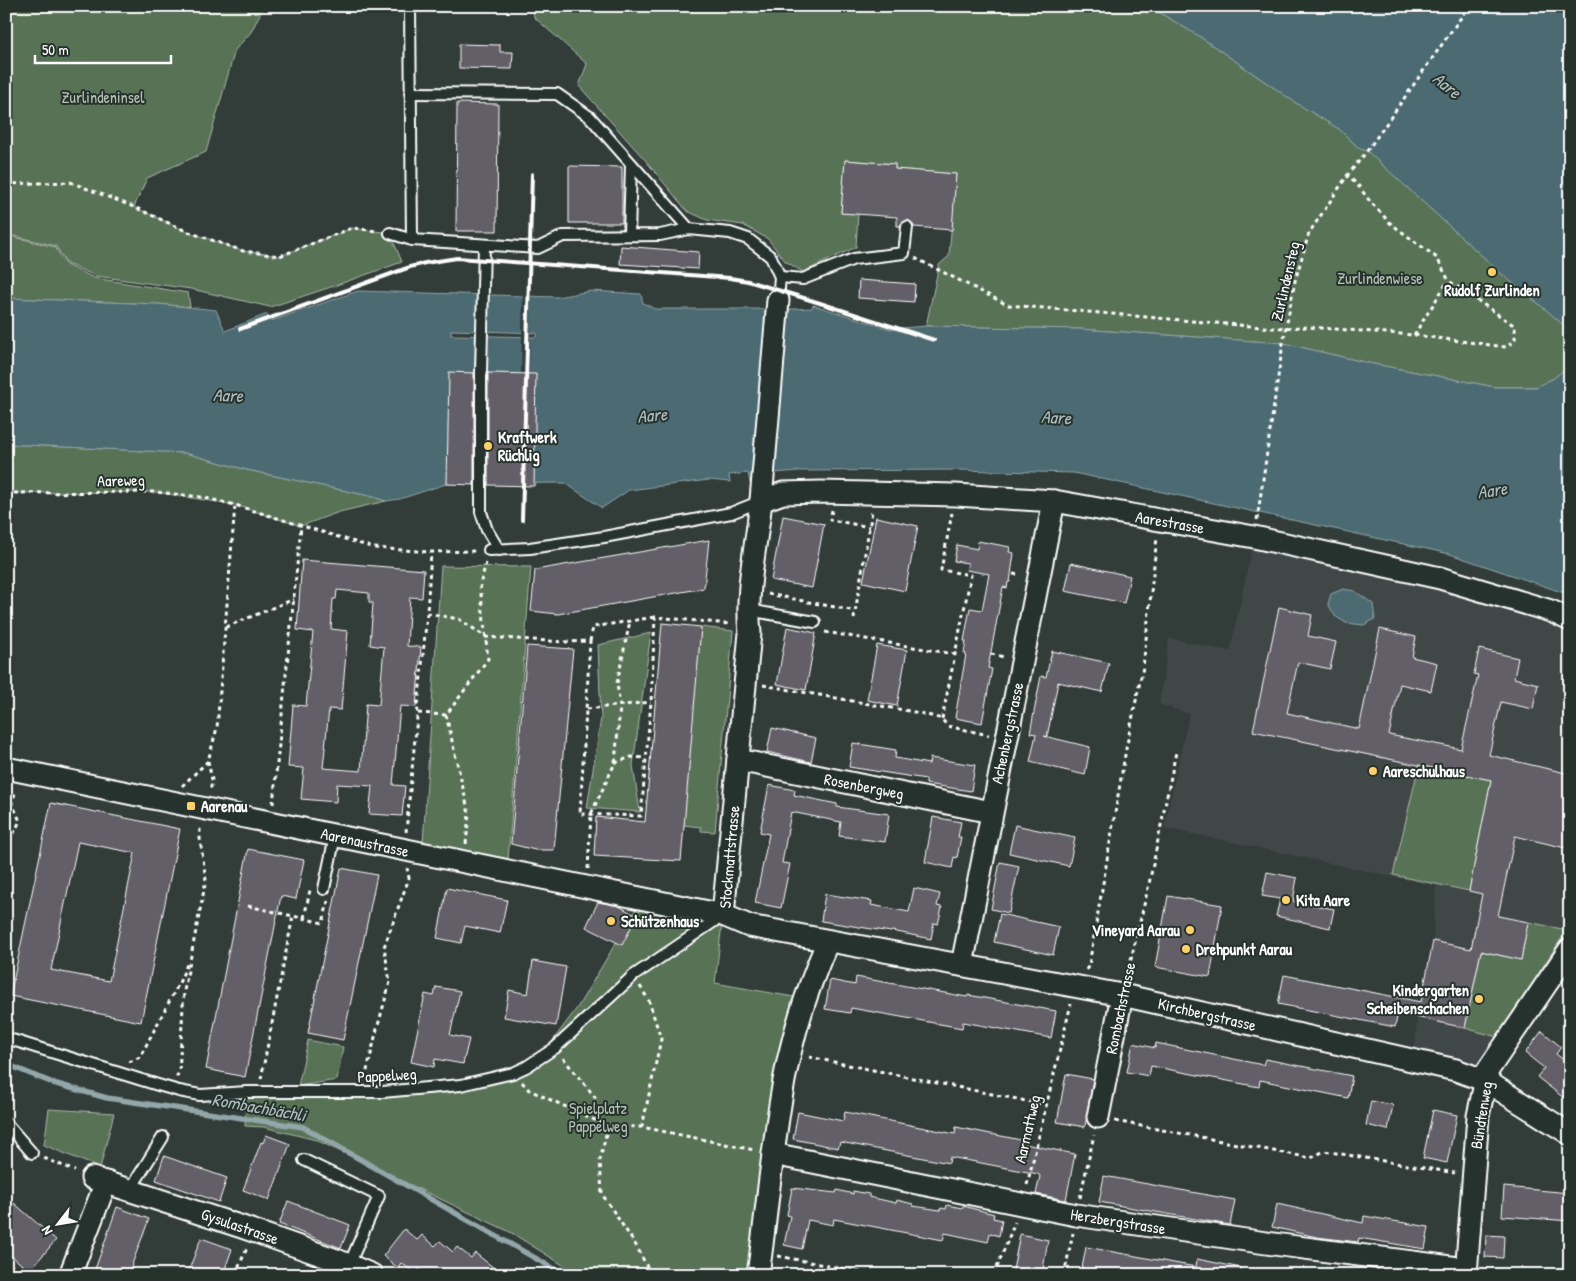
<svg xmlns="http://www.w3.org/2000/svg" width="1576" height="1281" font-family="'Patrick Hand',sans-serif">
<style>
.built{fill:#414647}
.green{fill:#597257;stroke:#acb8ab}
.water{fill:#4b6a72;stroke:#93a6aa;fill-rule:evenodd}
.pier{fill:#323c39}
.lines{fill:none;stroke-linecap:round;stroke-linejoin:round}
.stream{stroke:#93a6aa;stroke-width:5.5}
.building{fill:#635e67;stroke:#fff;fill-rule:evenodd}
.lane-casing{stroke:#fff;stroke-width:14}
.street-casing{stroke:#fff;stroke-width:25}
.path{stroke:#fff;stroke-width:3;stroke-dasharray:4 4;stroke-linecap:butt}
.lane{stroke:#26332d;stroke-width:10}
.street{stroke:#26332d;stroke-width:21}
.rail{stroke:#fff;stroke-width:4}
.poi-dot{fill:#ffd166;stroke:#26332d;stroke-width:2}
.labels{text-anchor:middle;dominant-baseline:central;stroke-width:4;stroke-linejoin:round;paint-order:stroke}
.park-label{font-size:16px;fill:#b4c0b3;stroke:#26332d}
.street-label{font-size:16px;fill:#fff;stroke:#26332d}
.poi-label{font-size:16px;font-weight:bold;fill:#fff;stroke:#26332d;text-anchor:start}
.water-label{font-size:18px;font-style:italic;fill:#aebcc0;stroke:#26332d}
</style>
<rect width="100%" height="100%" fill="#323c39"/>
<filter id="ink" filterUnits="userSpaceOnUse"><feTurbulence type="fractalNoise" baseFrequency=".02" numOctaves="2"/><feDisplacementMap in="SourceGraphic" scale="10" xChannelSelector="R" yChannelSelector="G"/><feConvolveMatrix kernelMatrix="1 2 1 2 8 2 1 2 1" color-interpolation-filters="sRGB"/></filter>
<g filter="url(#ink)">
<path class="built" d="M1254,537L1487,597L1570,629V949L1488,1070L1414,1061L1417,1018L1433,941L1436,886L1164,828L1189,714L1159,704L1169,638L1230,651Z"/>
<g class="green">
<path d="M6,6H264L251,32L235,50L206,152L147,178L134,207L186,231L243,251L280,256L352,228L390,233L402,262L328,288L270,307L191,289L96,276L67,264L56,246L6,234Z"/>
<path d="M532,6H1149L1202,38L1296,103L1339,129L1359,148L1367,151L1504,276L1550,313L1570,331V365L1554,378L1536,387H1495L1368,363L1283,343L1079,329L926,326L939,265L949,256L956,174L895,169V164L845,160L841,213L858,214L856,247L803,272L785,261L768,239L743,225L707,220L687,211L646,161L579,86L587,64L534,17Z"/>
<path d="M6,235L55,247L66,265L94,278L188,293L190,307L158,304L6,298Z"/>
<path d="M6,444L185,453L247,470L370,496L386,501L339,512L301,526L235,505L156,492L6,493Z"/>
<path d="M441,566L531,567L508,860L423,843Z"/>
<path d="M701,627L733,631L715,832L701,831V827L683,825Z"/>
<path d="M651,633L633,765L640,812L587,808L601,718L598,645Z"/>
<path d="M1419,765L1491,780L1469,891L1393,875Z"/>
<path d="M642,899L723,915L715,983L805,999L758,1275H579L510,1232L316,1140L264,1127L245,1126L247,1092L461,1085L526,1067L539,1059L577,1008Z"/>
<path d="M1528,922L1567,930L1497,1037L1465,1028L1481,951L1521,960Z"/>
<path d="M308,1040L343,1047L337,1080L298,1086Z"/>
<path d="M49,1109L114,1113L100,1168L44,1145Z"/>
</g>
<g class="water">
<path d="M1149,6H1570V331L1550,313L1504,276L1367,151L1359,148L1339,129L1296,103L1202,38Z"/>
<path d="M358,291L557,297L591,291L641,294L643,303L655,309H793L812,308L813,305L890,329L926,326L1079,329L1283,343L1368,363L1495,387H1536L1554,378L1570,365V595L1450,554L1074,473L958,470L798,471L774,473L750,483L748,473L729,475L730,482L709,480L629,490L602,508L565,483L446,484L400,499L386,501L370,496L247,470L185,453L6,444V298L158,304L216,310L225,331L267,314L271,321ZM451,330L536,333L538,335L535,337L451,335Z"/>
<path d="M1343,589L1355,591L1373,604L1375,619L1364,625L1346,623L1335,616L1328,604L1331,594Z"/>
</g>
<g class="pier">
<path d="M477,292L490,293L488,373H475Z"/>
<path d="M523,294H531L529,374H521Z"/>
</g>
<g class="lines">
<path class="stream" d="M6,1064L53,1083L107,1098L303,1127L565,1275"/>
</g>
<g class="building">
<path d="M459,44L500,45V52H513L512,69L459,68Z"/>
<path d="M457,103L498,104L497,231H456Z"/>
<path d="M845,160L895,164V169L956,174L952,230L914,227L911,222L907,220L902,223L900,226H897V217L841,213Z"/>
<path d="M569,166L622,167V223H569Z"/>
<path d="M621,246L699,252L698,269L620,264Z"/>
<path d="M859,280L915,284L914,302L858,298Z"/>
<path d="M449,372L474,373V485L447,484Z"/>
<path d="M488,373L536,374L534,486L488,485Z"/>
<path d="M783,516L824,524L812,588L771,580Z"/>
<path d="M876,517L918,526L905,591L863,582Z"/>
<path d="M709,540L704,588L558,614L531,611L535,570Z"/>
<path d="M978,541L1010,547L1009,552L1014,553L1010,582H1008L1007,588L1003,587L988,668L992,669L982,723L955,718L966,654L964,653L966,641H964L970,608L982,610L989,574L966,570L968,563L954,561L957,545L977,549Z"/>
<path d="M302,560L424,570L422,598L410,597L407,646L421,647L416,707L400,706L393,785L405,786L402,816L369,814L372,786L337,784L336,802L301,799L304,768L288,767L293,705L306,706L313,632L297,630ZM337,590L369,593V602L373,603L370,645L384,647L379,705L366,704L361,771L323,768L329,709L341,710L348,631L331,629L333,599H336Z"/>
<path d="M1071,563L1130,576L1124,603L1065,591Z"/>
<path d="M1279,607L1312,615L1308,636L1336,642L1330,669L1298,662L1287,713L1359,729L1380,629L1416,637L1412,657L1437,663L1431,691L1400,684L1389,735L1461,749L1478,675L1474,674L1479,649L1518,658L1514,678L1538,684L1533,709L1501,702L1489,755L1570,774V849L1515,836L1498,916L1528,922L1521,960L1481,951L1465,1028L1398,1013L1395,1027L1278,1004L1284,975L1421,1002L1433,941L1471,949L1482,894L1469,891L1491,780L1253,731Z"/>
<path d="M662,623L701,627L681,861L594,856L596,817L645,822Z"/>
<path d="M787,627L816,633L806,690L777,684Z"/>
<path d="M877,645L907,650L897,706L867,700Z"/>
<path d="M527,646L573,649L554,850H535L511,844Z"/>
<path d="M1052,651L1109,663L1102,692L1058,682L1047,737L1044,736L1090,747L1085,775L1030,762L1036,734L1030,733L1041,676L1046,677Z"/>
<path d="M772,728L816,738L811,762L767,752Z"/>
<path d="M853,743L896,750L895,758L929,764L930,758L975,765L971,791L926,784V779L849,767Z"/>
<path d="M769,785L795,790L794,795L837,804V807L889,814L885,842L839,836L841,822L791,812L782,863L790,864L781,908L755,903L769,834L760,832Z"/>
<path d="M51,803L180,829L141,1022L10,996ZM78,842L135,853L109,981L51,970Z"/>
<path d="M933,817L961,822L958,837H961L957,858L954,857L952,868L925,862Z"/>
<path d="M1015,825L1075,838L1069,866L1009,853Z"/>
<path d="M248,849L304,860L296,899L281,896L245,1077L206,1069Z"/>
<path d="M1000,862L1019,866L1009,913L991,909Z"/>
<path d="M341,868L377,875L343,1040L308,1033Z"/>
<path d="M1267,872L1297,878L1293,901L1334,909L1330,928L1276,916L1280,899L1262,896Z"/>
<path d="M447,888L507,900L500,933L465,926L461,943L437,938Z"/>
<path d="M914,888L940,894L937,906L942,907L940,916L938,924L934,923L931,939L892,931L891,932L821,921L825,894L872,901L871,905L909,912Z"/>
<path d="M1168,896L1222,905L1210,977L1155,967Z"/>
<path d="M598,902L619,906L637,916L622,945L586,927Z"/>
<path d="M1000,914L1059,927L1053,955L994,942Z"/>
<path d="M533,961L566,967L556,1026L504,1017L509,990L528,994Z"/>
<path d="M856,977L967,997L968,995L1056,1011L1051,1038L963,1022L962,1028L851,1008L850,1013L825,1009L830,980L855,985Z"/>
<path d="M436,987L460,991L450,1035L469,1039L463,1064L435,1059L434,1067L411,1062L425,994L434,996Z"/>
<path d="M1542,1031L1561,1047L1556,1054L1570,1065V1103L1537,1077L1544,1068L1525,1053Z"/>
<path d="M1133,1043L1155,1048L1156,1043L1263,1065L1265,1059L1352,1076L1348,1098L1260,1080L1259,1087L1151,1066L1149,1076L1127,1072Z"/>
<path d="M1066,1074L1093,1079L1085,1127L1057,1122Z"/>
<path d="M1371,1101L1393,1105L1388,1130L1366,1125Z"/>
<path d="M1433,1110L1457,1115L1447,1163L1423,1158Z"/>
<path d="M798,1112L843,1121L845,1112L955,1134L956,1127L1021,1140L1020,1143L1075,1154L1066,1200L1036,1194L1040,1176L1038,1174L950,1157L949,1163L840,1142L838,1148L793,1139Z"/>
<path d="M266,1135L290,1144L269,1200L243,1190L261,1142L263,1143Z"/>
<path d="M164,1156L227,1178L219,1202L156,1180Z"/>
<path d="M1104,1176L1235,1200L1230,1225L1099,1202Z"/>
<path d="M1504,1187L1570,1193V1221L1502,1216Z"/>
<path d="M792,1188L836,1193L837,1190L853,1194V1191L869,1194V1197L896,1203L897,1200L913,1204V1206L940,1210L941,1208L946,1209L947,1205L962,1208L963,1206L994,1214L993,1218L1002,1220L999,1236L990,1233L988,1242L945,1233L943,1240L834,1219L833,1225L808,1220L802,1249L784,1245L790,1216L787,1215Z"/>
<path d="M288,1201L350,1225L341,1248L279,1224Z"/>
<path d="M14,1203L56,1240L29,1271L6,1251V1212Z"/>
<path d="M1277,1204L1363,1223L1364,1216L1429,1227L1425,1249L1359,1238L1358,1242L1317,1237L1272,1227Z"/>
<path d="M117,1207L149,1219L128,1275H93Z"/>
<path d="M404,1229L417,1240L422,1235L435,1246L440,1241L453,1252L457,1247L471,1258L475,1253L503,1275H427L419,1269L415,1273L401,1263L398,1268L383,1256Z"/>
<path d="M1020,1234L1048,1240L1042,1275H1012Z"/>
<path d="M1486,1235L1504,1236L1503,1258L1485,1257Z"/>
<path d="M201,1238L232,1249L223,1275H187Z"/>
<path d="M1086,1247L1196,1267L1197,1259L1241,1268V1275H1089L1081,1273Z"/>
</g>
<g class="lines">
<g class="lane-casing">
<g id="lane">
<path d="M410,6L412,240"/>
<path d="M410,93L557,94L590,117L689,229"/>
<path d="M390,233L412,240L538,248L563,236L660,235L689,229L730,233L748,239L771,257L780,277L778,300"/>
<path d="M629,235L631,164"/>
<path d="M484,245L481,373V512L487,530L499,550"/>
<path d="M780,277L803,279L854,259L904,253L907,227"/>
<path d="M489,550L530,548L604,537L731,513L761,501"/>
<path d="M749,610L815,622"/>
<path d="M324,889L335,836"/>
<path d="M6,1038L158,1085L179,1091L200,1095L247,1092H382L461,1085L513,1073L526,1067L555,1048L633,976L722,916"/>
<path d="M6,1123L32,1153"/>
<path d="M304,1160L379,1196L349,1265"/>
<path d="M130,1190L163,1137"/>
</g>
</g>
<g class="street-casing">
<g id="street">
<path d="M761,501L783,493L821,492L956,495L1054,501L1254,537L1440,578L1551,611L1570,620"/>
<path d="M738,760L991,812"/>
<path d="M6,768L723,915L749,926L1122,995L1456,1070L1486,1081L1570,1134"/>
<path d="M723,915L750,633C745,589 757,544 761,500C767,433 772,366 778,300"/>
<path d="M962,965L1054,501"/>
<path d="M1098,1117L1122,995"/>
<path d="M773,1154L1076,1215L1266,1243L1466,1269"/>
<path d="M92,1178L242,1227L339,1261L372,1275"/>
<path d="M70,1275L106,1182"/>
<path d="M758,1275C766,1218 771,1161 780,1105C788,1049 805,993 828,941"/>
<path d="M1466,1275L1478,1116L1488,1070L1570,949"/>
</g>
</g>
<g class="path">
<path d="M6,184L70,182L134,207L186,231L243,251L280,256L352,228L377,231"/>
<path d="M915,258L1008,305L1273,328L1308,327L1414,335L1506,347L1515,340V326L1449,281L1437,258L1390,223L1369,200L1357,184L1347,176"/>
<path d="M1414,335L1448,281"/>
<path d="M6,493L156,492L201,497L235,505L374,548L431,552L478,551"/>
<path d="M832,510L830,520L870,527"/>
<path d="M1257,520L1283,343L1295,281L1309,233L1347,176L1367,151L1469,6"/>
<path d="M1013,574L1020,575"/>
<path d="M768,594L855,611"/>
<path d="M427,613L459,619L486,637L563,642L590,641L580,814L641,816L651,702L655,617L730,624"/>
<path d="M854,619L872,511"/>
<path d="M226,627L294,599"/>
<path d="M825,632L954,654"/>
<path d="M590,641L593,627L655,617"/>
<path d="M991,654L1004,657"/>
<path d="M763,685L920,713L942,719L947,726L989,735"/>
<path d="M587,709L651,702"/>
<path d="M418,713L446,715"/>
<path d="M942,719L971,575L941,570L952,513"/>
<path d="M208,761L212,780L210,791"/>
<path d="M615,763L631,757L646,758"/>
<path d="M182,786L208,761L217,728L235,505"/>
<path d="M273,804L301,526"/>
<path d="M406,832L427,613L431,552"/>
<path d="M466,844L469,814L446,715L488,659L480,585L486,563"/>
<path d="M6,848L20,821L12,803L16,790"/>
<path d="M588,869L591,814L615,763L620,707L617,683L630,621"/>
<path d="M248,906L293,916"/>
<path d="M304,918L310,890"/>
<path d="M1086,970L1089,965L1126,749L1143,667L1157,537"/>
<path d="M1127,976L1149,884L1176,752"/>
<path d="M640,986L649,1001L661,1039L642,1127"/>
<path d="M809,1057L1046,1105"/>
<path d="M563,1058L595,1097L593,1119"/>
<path d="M129,1062L140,1057L179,983L188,962"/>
<path d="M176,1077L179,1073L184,991L206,880L200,838V827"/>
<path d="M261,1079L293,916L323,923L328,901"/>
<path d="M365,1079L377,1029L390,982L384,947L409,878L407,868"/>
<path d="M522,1082L529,1090L608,1126L642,1127L754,1150"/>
<path d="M1115,1121L1311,1158L1324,1151L1455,1173"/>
<path d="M608,1126L600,1160L602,1194L637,1247L651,1275"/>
<path d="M44,1158L75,1171"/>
<path d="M1027,1185L1071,1004"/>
<path d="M1080,1198L1094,1135"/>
<path d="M778,1256L876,1275"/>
<path d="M6,1261L19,1272L31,1275"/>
<path d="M235,1275L247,1248"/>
<path d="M994,1275L1015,1222"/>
<path d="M1064,1275L1073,1233"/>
</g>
<use href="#lane" class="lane"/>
<use href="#street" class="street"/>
<g class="rail">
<path d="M240,329L410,267L425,263L457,258L730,278L748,281L820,303L934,340"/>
<path d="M522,520L532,174"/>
</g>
</g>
</g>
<g class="poi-dot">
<circle cx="1492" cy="272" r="5"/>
<circle cx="488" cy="446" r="5"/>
<circle cx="1373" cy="771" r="5"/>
<rect x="186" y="801" width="10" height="10" rx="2.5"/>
<circle cx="1286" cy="900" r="5"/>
<circle cx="611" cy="921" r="5"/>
<circle cx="1190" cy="930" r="5"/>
<circle cx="1186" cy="949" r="5"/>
<circle cx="1479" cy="999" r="5"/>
</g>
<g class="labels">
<g class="park-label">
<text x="103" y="97">Zurlindeninsel</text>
<text x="1380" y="278">Zurlindenwiese</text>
<text x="598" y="1108">Spielplatz<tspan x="598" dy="18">Pappelweg</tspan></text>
</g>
<g class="street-label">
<text transform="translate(1285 281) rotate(-77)">Zurlindensteg</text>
<text transform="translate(121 480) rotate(-1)">Aareweg</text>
<text transform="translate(1170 522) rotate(10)">Aarestrasse</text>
<text transform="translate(1007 733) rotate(-78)">Achenbergstrasse</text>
<text transform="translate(864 786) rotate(11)">Rosenbergweg</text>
<text transform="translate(365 842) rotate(12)">Aarenaustrasse</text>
<text transform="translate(729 857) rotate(-85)">Stockmattstrasse</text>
<text transform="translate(1120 1008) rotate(-78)">Rombachstrasse</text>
<text transform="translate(1207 1014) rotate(13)">Kirchbergstrasse</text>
<text transform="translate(387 1075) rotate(-3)">Pappelweg</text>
<text transform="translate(1481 1115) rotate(-81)">Bündtenweg</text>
<text transform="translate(1027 1129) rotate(-77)">Aarmattweg</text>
<text transform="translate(1118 1221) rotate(9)">Herzbergstrasse</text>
<text transform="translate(240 1226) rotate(19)">Gysulastrasse</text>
</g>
<g class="poi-label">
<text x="1492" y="290" text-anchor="middle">Rudolf Zurlinden</text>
<text x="498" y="437">Kraftwerk<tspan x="498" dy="18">Rüchlig</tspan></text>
<text x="1383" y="771">Aareschulhaus</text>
<text x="201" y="806">Aarenau</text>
<text x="1296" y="900">Kita Aare</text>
<text x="621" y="921">Schützenhaus</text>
<text x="1180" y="930" text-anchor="end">Vineyard Aarau</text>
<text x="1196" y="949">Drehpunkt Aarau</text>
<text x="1469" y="990" text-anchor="end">Kindergarten<tspan x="1469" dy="18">Scheibenschachen</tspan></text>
</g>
<g class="water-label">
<text transform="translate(1447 85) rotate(39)">Aare</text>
<text transform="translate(228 395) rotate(2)">Aare</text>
<text transform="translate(652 415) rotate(-6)">Aare</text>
<text transform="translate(1056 417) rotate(3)">Aare</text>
<text transform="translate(1492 490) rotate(-9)">Aare</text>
<text transform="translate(259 1107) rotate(10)">Rombachbächli</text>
</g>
</g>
<rect width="1576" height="1281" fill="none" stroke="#26332d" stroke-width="25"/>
<rect x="12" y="12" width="1551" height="1256" fill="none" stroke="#fff" stroke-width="2" filter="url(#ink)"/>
<g transform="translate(58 1224) rotate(239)" stroke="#26332d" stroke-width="4" paint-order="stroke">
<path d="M0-4L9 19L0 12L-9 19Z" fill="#ffffff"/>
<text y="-8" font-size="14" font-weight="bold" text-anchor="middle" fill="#ffffff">N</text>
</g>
<path d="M35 55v8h136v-8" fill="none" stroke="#ffffff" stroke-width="2.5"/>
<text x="42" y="55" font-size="15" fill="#ffffff" stroke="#26332d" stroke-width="4" paint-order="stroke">50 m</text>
</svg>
